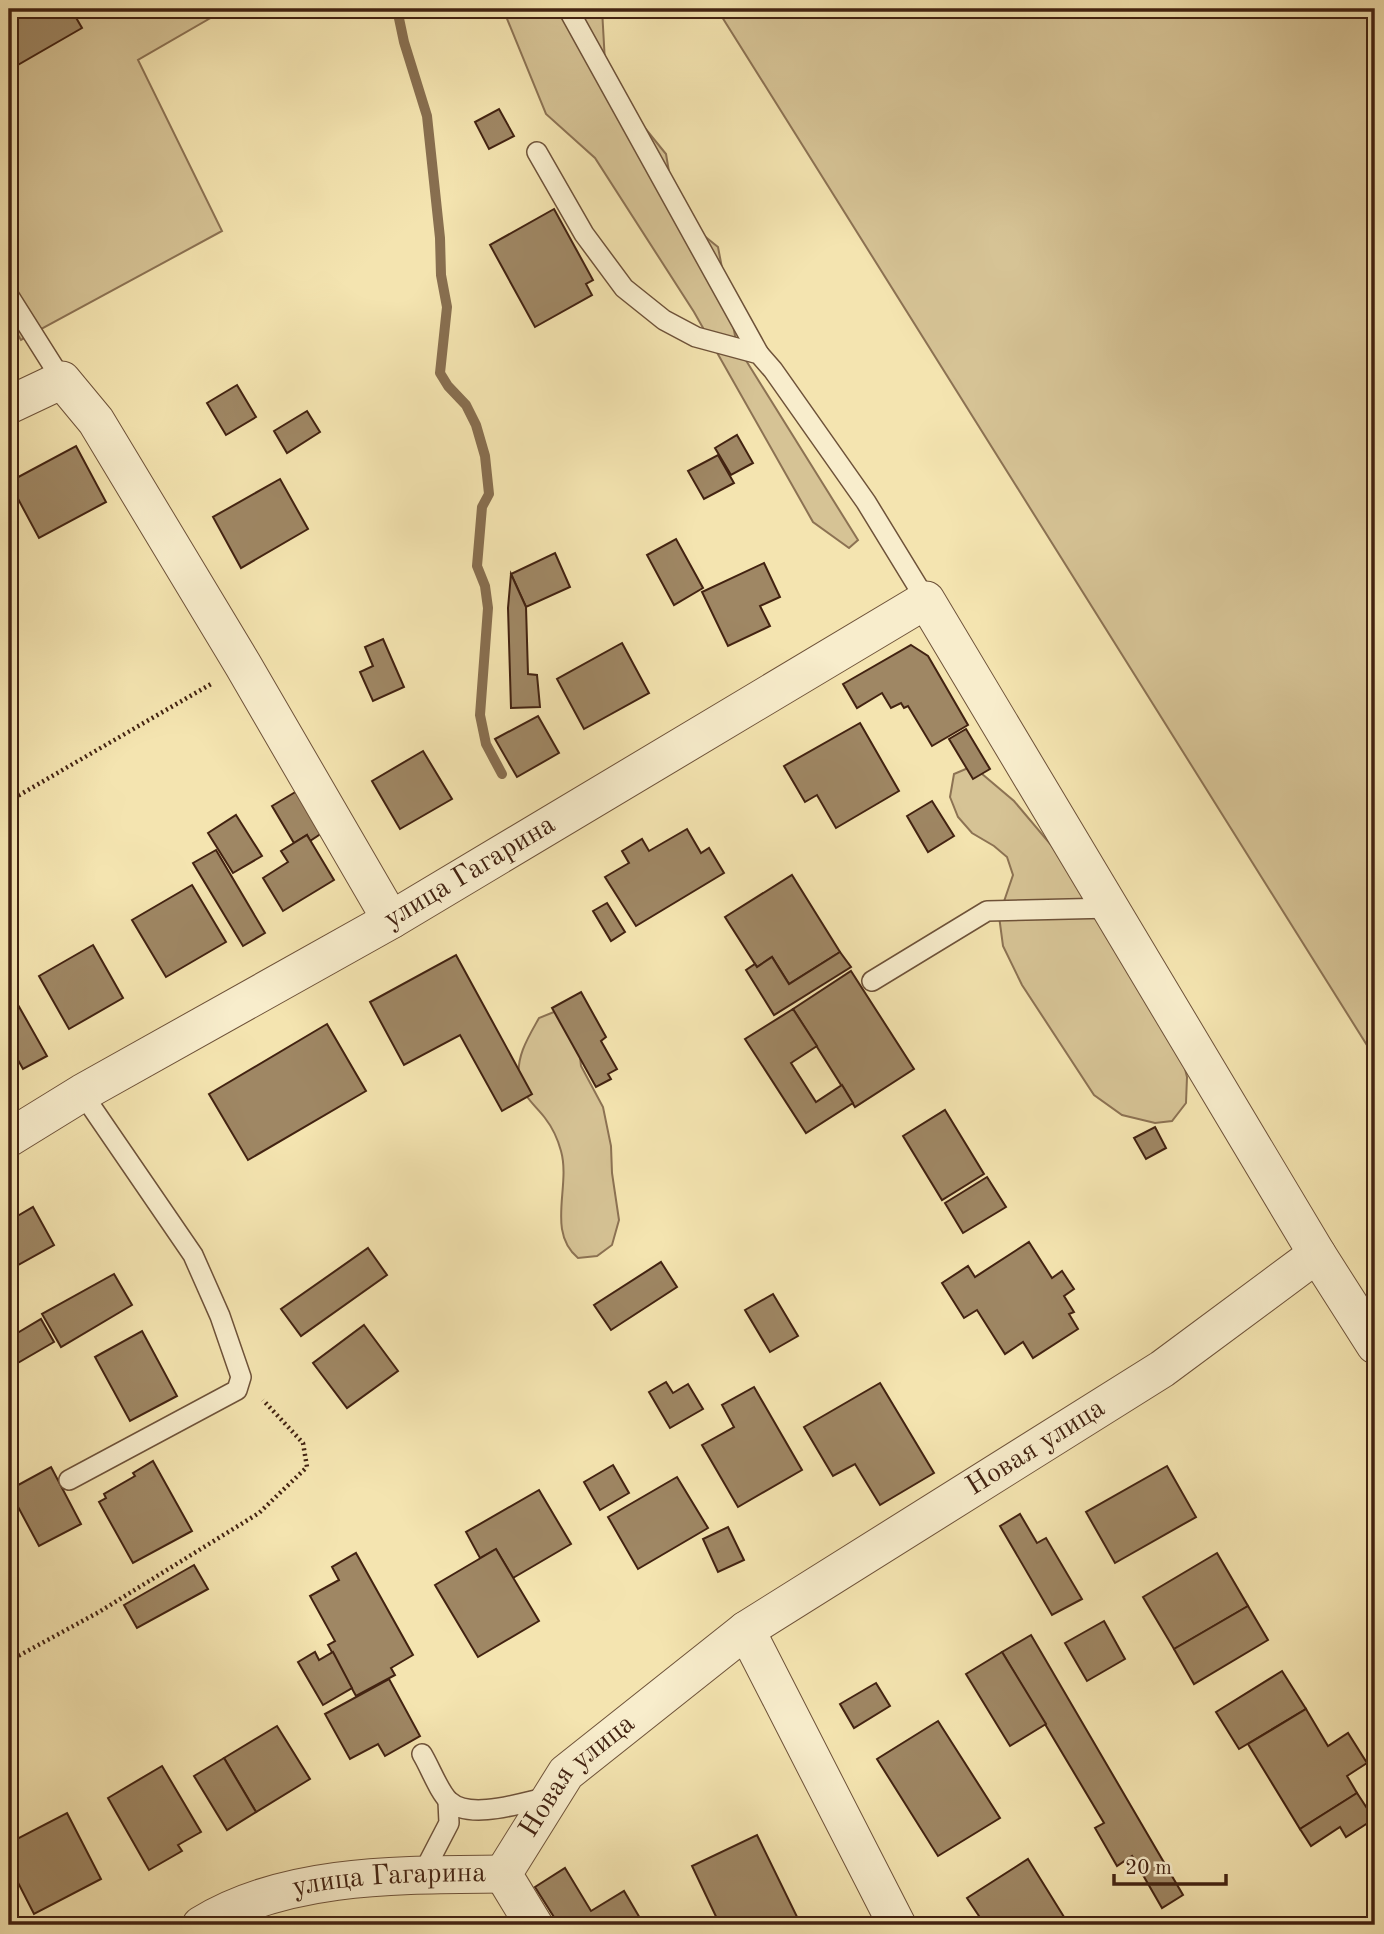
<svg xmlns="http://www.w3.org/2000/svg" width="1384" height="1934" font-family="'Old Standard TT',serif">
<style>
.green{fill:#d6c395;stroke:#8c7253;stroke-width:2}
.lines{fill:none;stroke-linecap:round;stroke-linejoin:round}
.stream{stroke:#886f50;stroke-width:10}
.building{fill:#9f8764;stroke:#422211;stroke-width:2}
.lane-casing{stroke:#6e5239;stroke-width:22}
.street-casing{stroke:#6e5239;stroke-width:39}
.path{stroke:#422211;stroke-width:4.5;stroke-dasharray:2 3.5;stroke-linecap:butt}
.lane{stroke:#f8edcc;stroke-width:19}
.street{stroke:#f8edcc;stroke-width:37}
.labels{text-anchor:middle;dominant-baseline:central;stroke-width:7;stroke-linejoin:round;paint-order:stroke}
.street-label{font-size:28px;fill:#422211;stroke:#f8edcc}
</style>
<rect width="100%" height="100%" fill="#f4e4b0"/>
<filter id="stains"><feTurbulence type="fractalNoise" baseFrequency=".00286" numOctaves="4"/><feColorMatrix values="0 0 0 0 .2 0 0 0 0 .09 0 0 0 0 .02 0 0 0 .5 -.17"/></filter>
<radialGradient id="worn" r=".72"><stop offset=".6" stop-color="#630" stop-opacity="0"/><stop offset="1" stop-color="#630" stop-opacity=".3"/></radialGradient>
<g class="green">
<path d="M9,9H226L138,60L222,231L21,340L9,320Z"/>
<path d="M503,9H602L606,80L666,154L676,213L718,247L737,346L858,540L849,548L813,522L694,312L595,158L546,114Z"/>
<path d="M717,9H1375V1058Z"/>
<path d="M968,768H975L1014,801L1068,865L1178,1040L1187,1077L1186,1103L1172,1121L1155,1123L1122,1115L1094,1095L1022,985L1003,946L999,916L1013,875L1007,857L994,846L972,833L958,817L950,797L954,774Z"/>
<path d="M554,1012L564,1020L579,1048L581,1066L603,1107L611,1146L612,1173L619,1220L612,1245L597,1256L578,1258C546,1231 571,1187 561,1151C558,1140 552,1127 545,1118C535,1105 522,1096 519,1078C516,1056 529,1036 539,1018Z"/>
</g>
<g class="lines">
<path class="stream" d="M397,9L404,42L427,116L440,238L441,275L447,307L440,373L448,386L466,405L476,425L485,456L489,494L482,507L477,566L485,586L488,608L480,715L486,744L502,774"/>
</g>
<g class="building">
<path d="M18,9H71L82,28L9,70V14Z"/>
<path d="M499,109L514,136L489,149L475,122Z"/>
<path d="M554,209L593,280L586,284L592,295L535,327L490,245Z"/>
<path d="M237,385L256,417L226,435L207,403Z"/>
<path d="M307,411L320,432L287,453L274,431Z"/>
<path d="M737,435L753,463L731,475L715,448Z"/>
<path d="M76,446L106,502L39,538L9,482Z"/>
<path d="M718,455L734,483L704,499L688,471Z"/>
<path d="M280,479L308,529L241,568L213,517Z"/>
<path d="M676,539L703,588L674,605L647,555Z"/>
<path d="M555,553L570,587L526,607L511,574Z"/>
<path d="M764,563L780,597L760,606L770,626L728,646L702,592Z"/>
<path d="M511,574L526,607L528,674L537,675L540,707L511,708L508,608Z"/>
<path d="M383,639L404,687L373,701L360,672L373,666L365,647Z"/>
<path d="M622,643L649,693L584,729L557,679Z"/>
<path d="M911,645L928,656L968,725L932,746L908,706L904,708L901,703L891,708L882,693L857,708L843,684Z"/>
<path d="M538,716L559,753L517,777L495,739Z"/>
<path d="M860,723L899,791L836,828L817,795L805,802L784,766Z"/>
<path d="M966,729L990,769L973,779L949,739Z"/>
<path d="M423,751L452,799L400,829L372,781Z"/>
<path d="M297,791L322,833L310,841L307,835L294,843L272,806Z"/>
<path d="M932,801L954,836L928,852L907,816Z"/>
<path d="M236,815L262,856L233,873L208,833Z"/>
<path d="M687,829L701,853L709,848L724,873L636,926L605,877L629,863L622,851L642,839L649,851Z"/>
<path d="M307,835L334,880L283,911L263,878L288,862L281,851Z"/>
<path d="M216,850L265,933L243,946L193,863Z"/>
<path d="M792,875L840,952L789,984L772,957L757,967L725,917Z"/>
<path d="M192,885L226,942L166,977L132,920Z"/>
<path d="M607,903L625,932L611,941L593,911Z"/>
<path d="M93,945L123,998L69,1029L39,976Z"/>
<path d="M840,952L851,967L774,1015L746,970L755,964L757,967L772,957L789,984Z"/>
<path d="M456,955L532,1094L502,1111L460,1035L404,1065L370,1002Z"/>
<path d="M851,971L914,1069L855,1107L793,1009Z"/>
<path d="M9,989L47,1056L23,1069L9,1044Z"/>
<path d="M581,992L606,1037L601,1041L617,1069L608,1074L611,1079L596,1087L552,1008Z"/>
<path d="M793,1009L817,1046L791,1063L816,1102L842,1085L853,1103L806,1133L745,1039Z"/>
<path d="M327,1024L366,1091L248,1160L209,1094Z"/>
<path d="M945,1110L984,1174L942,1200L903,1136Z"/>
<path d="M1155,1127L1166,1148L1146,1159L1134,1138Z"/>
<path d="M987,1177L1006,1207L963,1233L945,1203Z"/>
<path d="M33,1207L54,1245L9,1270V1221Z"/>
<path d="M1029,1242L1052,1278L1062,1271L1074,1289L1064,1296L1074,1312L1069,1314L1078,1329L1033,1358L1023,1342L1005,1354L977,1310L964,1318L942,1283L968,1266L975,1277Z"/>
<path d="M368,1248L387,1275L301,1336L281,1309Z"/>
<path d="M661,1262L677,1287L611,1330L594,1305Z"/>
<path d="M114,1274L132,1305L61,1347L42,1314Z"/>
<path d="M773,1294L798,1336L770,1352L745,1310Z"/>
<path d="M41,1319L54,1342L9,1368V1338Z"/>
<path d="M364,1325L398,1371L347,1408L313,1363Z"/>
<path d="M142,1331L177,1396L130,1421L95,1357Z"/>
<path d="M666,1382L673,1393L688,1384L703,1409L670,1428L649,1392Z"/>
<path d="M880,1383L934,1473L880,1505L855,1464L833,1476L804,1427Z"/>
<path d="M754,1387L802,1470L738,1507L702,1445L734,1427L722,1405Z"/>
<path d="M153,1461L192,1531L133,1563L99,1502L106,1498L104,1494L135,1476L133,1473Z"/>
<path d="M613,1465L629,1493L600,1510L584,1482Z"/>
<path d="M1167,1466L1196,1517L1115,1563L1086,1512Z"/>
<path d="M51,1467L81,1524L39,1546L9,1490Z"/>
<path d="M677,1477L708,1528L638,1569L608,1517Z"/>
<path d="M539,1490L571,1544L513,1578L496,1549L480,1558L466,1532Z"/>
<path d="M1020,1514L1037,1543L1046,1538L1082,1599L1052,1615L1000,1526Z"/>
<path d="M728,1527L744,1560L718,1572L703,1539Z"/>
<path d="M496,1549L539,1621L478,1657L435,1585Z"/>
<path d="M356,1553L413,1655L391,1668L395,1675L356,1696L328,1645L335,1641L310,1596L339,1580L332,1567Z"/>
<path d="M1217,1553L1248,1606L1174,1649L1143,1597Z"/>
<path d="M194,1565L208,1589L137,1628L124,1605Z"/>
<path d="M1248,1606L1268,1640L1194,1684L1174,1649Z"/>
<path d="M1104,1621L1125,1659L1087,1681L1065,1643Z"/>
<path d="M1031,1635L1183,1895L1162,1908L1132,1856L1117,1866L1095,1828L1104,1823L1002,1652Z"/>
<path d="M315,1652L319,1660L333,1652L352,1688L323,1705L298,1662Z"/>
<path d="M1002,1652L1046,1724L1010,1746L966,1674Z"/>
<path d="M1282,1671L1306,1709L1239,1749L1216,1712Z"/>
<path d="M389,1679L420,1736L385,1756L378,1744L350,1759L325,1714Z"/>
<path d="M876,1683L890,1706L854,1728L840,1704Z"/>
<path d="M1306,1709L1328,1746L1348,1733L1367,1763L1347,1776L1357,1793L1300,1829L1248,1744Z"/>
<path d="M938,1721L1000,1818L938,1856L877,1759Z"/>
<path d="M277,1726L310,1779L256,1812L224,1758Z"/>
<path d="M224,1758L256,1812L227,1830L194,1776Z"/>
<path d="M162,1766L201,1832L178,1845L182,1851L149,1870L108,1798Z"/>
<path d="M1357,1793L1374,1819L1346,1837L1340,1827L1311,1846L1300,1829Z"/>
<path d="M67,1813L101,1879L34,1914L9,1865V1843Z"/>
<path d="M757,1835L801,1925H720L692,1866Z"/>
<path d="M1028,1859L1069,1925H985L967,1898Z"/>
<path d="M565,1868L591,1911L624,1891L644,1925H559L535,1887Z"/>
</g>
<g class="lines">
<g class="lane-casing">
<g id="lane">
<path d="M568,9L759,354"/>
<path d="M537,152L584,234L624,288L664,320L696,337L759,354L773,370L866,502L926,600"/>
<path d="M9,296L62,380"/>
<path d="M872,981L987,911L1111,908"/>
<path d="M69,1480L237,1390L241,1377L220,1316L193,1255L82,1093"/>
<path d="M422,1754C430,1767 439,1792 449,1801C470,1821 524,1802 549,1797"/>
<path d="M422,1875L449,1823L448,1801"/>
</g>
</g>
<g class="street-casing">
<g id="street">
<path d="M9,405L62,380L96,421L243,665L391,920"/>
<path id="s1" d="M9,1138L82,1093L391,920L926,600L1317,1254L1375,1345"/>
<path d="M746,1630L897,1925"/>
<path id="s2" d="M201,1925C287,1872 404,1875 503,1874"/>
<path id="s3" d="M534,1925L503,1874L566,1773L746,1630L1162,1369L1317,1254"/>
</g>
</g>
<g class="path">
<path d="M9,801L211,684"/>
<path d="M9,1661L99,1612L259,1513L307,1467L303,1443L263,1400"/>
</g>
<use href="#lane" class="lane"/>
<use href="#street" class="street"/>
</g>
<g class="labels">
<g class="street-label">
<text stroke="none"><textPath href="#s1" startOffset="532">улица Гагарина</textPath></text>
<text stroke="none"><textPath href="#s3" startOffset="751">Новая улица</textPath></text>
<text stroke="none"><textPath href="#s3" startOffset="184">Новая улица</textPath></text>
<text stroke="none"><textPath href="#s2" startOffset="196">улица Гагарина</textPath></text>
</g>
</g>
<rect width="1384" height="1934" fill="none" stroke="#f4e4b0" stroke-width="35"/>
<rect x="10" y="10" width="1363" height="1913" fill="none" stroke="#422211" stroke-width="3.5"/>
<rect x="18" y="18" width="1349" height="1899" fill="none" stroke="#422211" stroke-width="2"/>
<path d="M1114 1874v10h112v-10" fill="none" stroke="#422211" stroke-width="3.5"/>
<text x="1125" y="1874" font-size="21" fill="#422211" stroke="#f8edcc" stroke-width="5" paint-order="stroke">20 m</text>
<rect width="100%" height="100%" filter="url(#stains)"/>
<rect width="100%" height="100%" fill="url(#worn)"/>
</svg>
